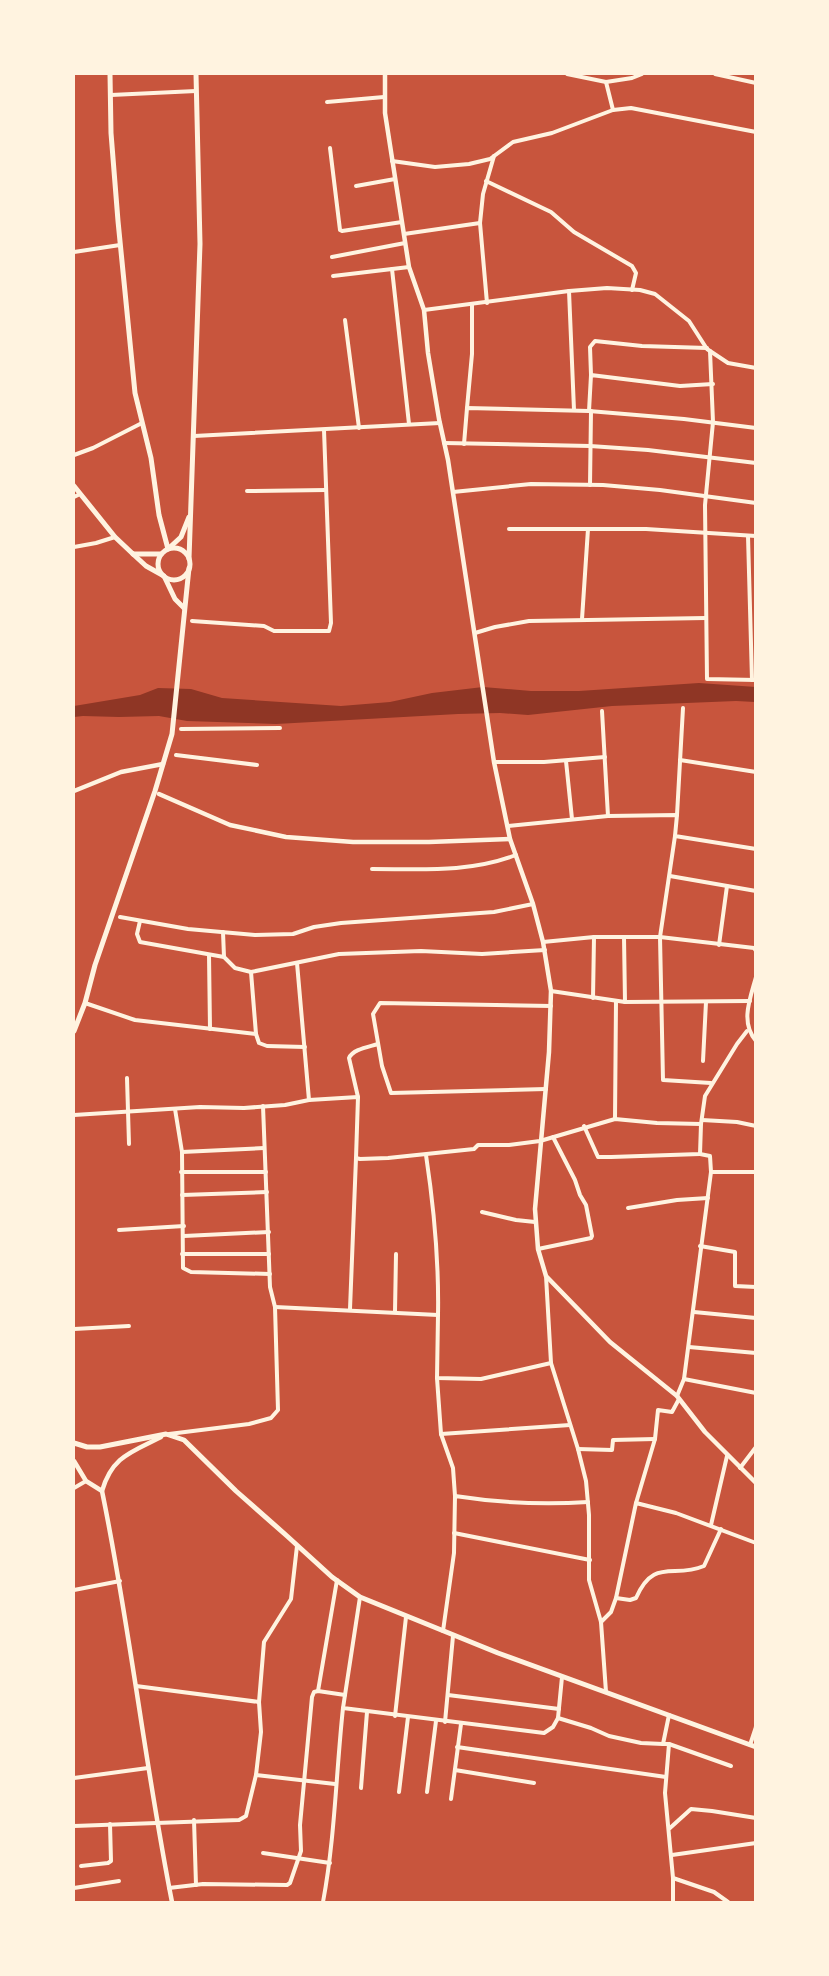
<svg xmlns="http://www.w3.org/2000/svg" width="829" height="1976" font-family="Raleway,sans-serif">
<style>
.water{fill:#8f3625}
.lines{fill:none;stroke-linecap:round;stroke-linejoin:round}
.minor{stroke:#fff3e0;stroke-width:4}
.tertiary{stroke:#fff3e0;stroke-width:4.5}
.secondary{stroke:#fff3e0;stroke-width:5}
.primary{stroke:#fff3e0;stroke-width:5}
</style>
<rect width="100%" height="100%" fill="#c8553d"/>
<path class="water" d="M699,683L756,687L755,702L736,701L612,706L528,715L500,713L458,714L276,724L187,721L159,716L119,717L83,716L74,717V706L140,695L158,688L191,689L222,698L341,706L390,702L432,693L483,687L531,691H579Z"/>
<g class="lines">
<g class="minor">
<path d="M567,74L606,82L613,110"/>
<path d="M715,74L756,83"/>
<path d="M606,82L632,78L642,74"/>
<path d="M111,95L196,91"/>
<path d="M327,102L384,97"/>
<path d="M330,148L340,230L342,231L402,222"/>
<path d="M392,161L435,167L469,164L490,159L513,142L552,133L613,110L631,108L756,132"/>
<path d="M486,181L551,212L574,232L632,266L636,273L632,290"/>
<path d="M356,186L395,179"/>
<path d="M404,234L480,223"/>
<path d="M74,252L120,245"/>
<path d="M332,257L405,243"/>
<path d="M392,269L409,424"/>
<path d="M333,276L409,267"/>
<path d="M569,291L574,410"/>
<path d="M487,303L480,223L483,194L494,156"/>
<path d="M424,310L569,291L607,288L640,290L655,294L689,321L707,349L728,363L756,368"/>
<path d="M345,320L359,428"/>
<path d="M710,351L713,422L705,505L707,679L756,680"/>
<path d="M591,375L590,347L595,341L642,346L707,348"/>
<path d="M467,408L472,354V304"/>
<path d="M589,411L591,375L680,386L713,384"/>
<path d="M194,436L440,423"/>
<path d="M444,443L590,446L648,450L756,463"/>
<path d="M464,444L467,408L589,411L684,419L756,428"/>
<path d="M74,455L93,448L142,423"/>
<path d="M590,485L591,411"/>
<path d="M247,491L326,490"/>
<path d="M453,492L531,484L603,485L660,490L756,503"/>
<path d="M74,497L80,494"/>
<path d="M509,529H646L756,536"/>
<path d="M748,536L752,680"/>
<path d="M74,547L96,543L115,537"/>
<path d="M582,619L588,529"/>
<path d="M192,621L264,626L274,631H329L331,623L324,430"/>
<path d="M475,633L495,627L529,621L706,618"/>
<path d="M602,711L608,816"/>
<path d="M181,729L280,728"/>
<path d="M176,755L257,765"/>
<path d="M680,760L756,772"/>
<path d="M566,761L572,819"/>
<path d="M494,762H544L605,757"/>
<path d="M677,815L683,708"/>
<path d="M508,826L608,816L677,815L675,836L756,849"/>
<path d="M675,836L660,937L663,1080L711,1083"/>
<path d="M372,869C421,869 470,873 516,855"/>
<path d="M670,876L756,891"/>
<path d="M120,917L188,929L255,935L293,934L314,927L341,923L494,912L533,904"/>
<path d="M140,921L137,934L140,942L224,957L235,968L251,972"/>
<path d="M223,932L224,957"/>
<path d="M624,937L625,1002"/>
<path d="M543,942L594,937H660L754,948L756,951"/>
<path d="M719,945L727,886"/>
<path d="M209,955L210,1029"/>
<path d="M297,963L309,1100"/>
<path d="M756,977C750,999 740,1022 756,1041"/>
<path d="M551,991L625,1002L750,1001"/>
<path d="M593,998L594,937"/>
<path d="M85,1003L135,1020L256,1034L259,1043L267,1046L305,1047"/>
<path d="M256,1034L251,972L339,954L421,951L482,954L545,950"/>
<path d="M703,1061L706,1002"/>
<path d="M127,1078L129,1144"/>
<path d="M546,1089L391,1093L382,1066L373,1014L380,1003L551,1006"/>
<path d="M358,1097L349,1058C353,1049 369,1047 378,1044"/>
<path d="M175,1109L182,1152L183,1268L191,1272L270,1274"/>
<path d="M74,1115L200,1107L244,1108L285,1105L309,1100L358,1097L356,1158L360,1159L388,1158L474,1149L478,1145H509L540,1141L615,1119L657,1123L701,1124L705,1096L737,1044L747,1031"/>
<path d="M615,1119L616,1001"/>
<path d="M702,1120L737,1122L756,1126"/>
<path d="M584,1126L598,1157H611L700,1154L701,1124"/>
<path d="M182,1152L264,1148"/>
<path d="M181,1172H266"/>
<path d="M711,1172H756"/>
<path d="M182,1195L267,1192"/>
<path d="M628,1208L677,1200L708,1198"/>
<path d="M482,1212L516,1220L535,1222"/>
<path d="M119,1230L184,1226"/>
<path d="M184,1236L269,1232"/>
<path d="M700,1246L735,1252V1286L756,1287"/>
<path d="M538,1249L591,1238L592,1236L586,1205L580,1195L575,1180L553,1137"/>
<path d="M182,1254H269"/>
<path d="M546,1276L551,1363L578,1449L586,1481L589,1515V1580L601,1622L606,1692"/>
<path d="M275,1307L438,1315C439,1261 434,1208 426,1155"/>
<path d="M350,1309L356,1158"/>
<path d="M395,1312L396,1254"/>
<path d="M694,1312L756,1318"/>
<path d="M438,1315L437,1378L481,1379L551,1363"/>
<path d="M74,1329L129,1326"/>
<path d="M689,1347L756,1353"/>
<path d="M437,1378L441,1434L453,1468L455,1496"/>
<path d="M684,1379L756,1393"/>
<path d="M677,1396L684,1379L711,1172L710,1156L700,1154"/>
<path d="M169,1434L249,1424L271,1418L278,1410L275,1307L270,1287L263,1106"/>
<path d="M441,1434L570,1425"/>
<path d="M578,1449L612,1450L613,1440L655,1439"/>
<path d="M740,1468L756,1447"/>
<path d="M74,1488L86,1481"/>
<path d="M636,1503L655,1439L658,1410L672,1412L679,1399"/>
<path d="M711,1525L727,1456"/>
<path d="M454,1533L590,1560"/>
<path d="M74,1590L120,1581"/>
<path d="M360,1597L343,1708L544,1733L553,1727L558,1718"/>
<path d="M616,1598L630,1600L636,1598C654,1557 673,1579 704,1566L721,1529"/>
<path d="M601,1622L611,1612L616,1598L636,1503L676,1513L756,1543"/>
<path d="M443,1631L454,1553L455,1496C500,1503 543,1505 588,1502"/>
<path d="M562,1677L558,1718L591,1728L609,1736L641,1743L663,1744"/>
<path d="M136,1686L259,1702"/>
<path d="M318,1691L337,1580"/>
<path d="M448,1695L559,1709"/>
<path d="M669,1715L663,1744H669L665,1793L673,1878L714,1892L728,1902"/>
<path d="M395,1716L406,1617"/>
<path d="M445,1722L453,1636"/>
<path d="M669,1744L731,1766"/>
<path d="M750,1745L756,1727"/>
<path d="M457,1747L666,1777"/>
<path d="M455,1770L534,1783"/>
<path d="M256,1775L335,1784"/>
<path d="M74,1778L148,1768"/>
<path d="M361,1788L367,1712"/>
<path d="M399,1792L408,1717"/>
<path d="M427,1792L436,1721"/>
<path d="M451,1799L461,1724"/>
<path d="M194,1820L196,1885"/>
<path d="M74,1826L239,1820L246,1816L256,1775L261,1732L259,1702L264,1642L291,1599L297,1546"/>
<path d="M670,1828L691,1809L712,1811L756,1818"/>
<path d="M263,1853L330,1863"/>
<path d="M672,1855L756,1843"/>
<path d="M81,1866L108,1863L111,1861L110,1824"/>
<path d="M74,1888L119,1881"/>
<path d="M169,1888L203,1884L287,1885L290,1883L301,1851L300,1825L312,1697L314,1692L318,1691L345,1695"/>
<path d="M323,1902C335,1838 336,1773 343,1708"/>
<path d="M673,1902V1878"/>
</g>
<g class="tertiary">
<path d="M385,74V113L409,267L424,310L428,353L439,419L448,460L494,762L510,839L533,904L543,942L551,991L549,1052L535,1209L538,1249L546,1276L610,1342L677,1396L705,1432L756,1483"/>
<path d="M74,791L121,772L163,764"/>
<path d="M159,794L230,825L286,837L353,842H429L510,839"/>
<path d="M74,1461L86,1481L102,1491C130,1627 145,1766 172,1902"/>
<path d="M102,1491C112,1456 132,1452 161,1437"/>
</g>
<g class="secondary">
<path d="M74,486L115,537L133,554"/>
<path d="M74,1443L87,1447H100L166,1434L184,1440L236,1491L287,1536L332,1577L360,1597L498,1653L756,1747"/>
</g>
<g class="primary">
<path d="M110,74L111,133L118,221L135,393L151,458L159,515L168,549L181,537L189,517"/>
<circle cx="174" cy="564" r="16"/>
<path d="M133,554L146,566L164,576L175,599L184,608"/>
<path d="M133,554H161"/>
<path d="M189,559L200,244L196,74"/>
<path d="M74,1031L85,1003L95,965L155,791L172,734L189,568"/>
</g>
</g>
<rect width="829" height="1976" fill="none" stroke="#fff3e0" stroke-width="150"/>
</svg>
